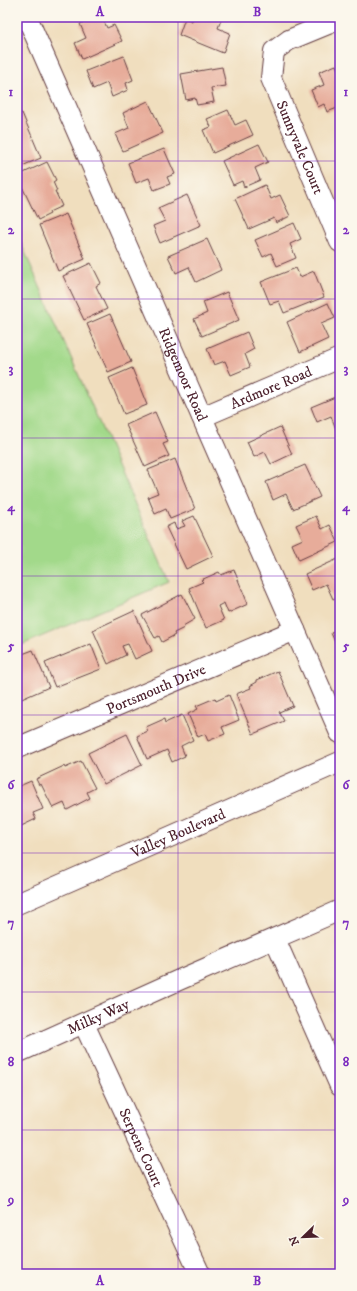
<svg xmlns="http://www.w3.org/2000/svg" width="357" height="1291" font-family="'IM FELL DW Pica',serif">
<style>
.green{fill:#a2d98a;stroke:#767c5a}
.building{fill:#e7ac9a}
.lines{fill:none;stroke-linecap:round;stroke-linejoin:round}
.minor-casing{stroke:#633c41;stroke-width:22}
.minor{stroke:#fff;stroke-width:20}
.grid{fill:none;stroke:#7b2cbf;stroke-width:1;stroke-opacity:0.55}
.labels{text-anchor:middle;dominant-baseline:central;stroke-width:3.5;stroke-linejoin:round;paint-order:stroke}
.street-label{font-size:15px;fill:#4a1f2b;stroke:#fbf7ec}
.neatline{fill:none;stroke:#7b2cbf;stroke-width:1.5}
.grid-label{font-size:13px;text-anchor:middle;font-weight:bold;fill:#7b2cbf}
</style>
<rect width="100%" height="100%" fill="#fbf7ec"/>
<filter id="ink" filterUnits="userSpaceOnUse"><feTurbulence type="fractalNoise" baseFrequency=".025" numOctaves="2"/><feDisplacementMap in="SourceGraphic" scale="8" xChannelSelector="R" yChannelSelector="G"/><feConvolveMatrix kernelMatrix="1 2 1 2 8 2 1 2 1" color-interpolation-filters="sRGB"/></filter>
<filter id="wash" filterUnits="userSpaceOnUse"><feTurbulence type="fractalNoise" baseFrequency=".012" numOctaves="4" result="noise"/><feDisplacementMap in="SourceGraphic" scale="16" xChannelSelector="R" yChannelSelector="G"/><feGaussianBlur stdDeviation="0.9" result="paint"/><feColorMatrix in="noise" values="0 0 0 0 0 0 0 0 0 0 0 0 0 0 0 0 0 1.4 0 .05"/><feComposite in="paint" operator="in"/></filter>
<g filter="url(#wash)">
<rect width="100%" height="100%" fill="#f0debe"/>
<path class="green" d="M17,234L169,582L17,647Z"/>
<g id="blocks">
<g class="building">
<path d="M95,17H102L107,28L114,25L122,41L82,59L75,43L86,38L80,24Z"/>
<path d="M193,17H222L218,28L230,33L223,53L179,35L185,18L192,21Z"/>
<path d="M124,56L133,80L126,83L128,90L112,97L107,83L93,89L86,71Z"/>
<path d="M336,65L340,75V107L327,112L324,104L318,107L311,90L324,85L319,72Z"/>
<path d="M222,67L226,86L211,88L214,102L197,105L195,98L186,100L181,74Z"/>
<path d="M148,101L163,133L123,151L115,134L129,128L123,113Z"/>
<path d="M228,110L235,125L246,120L253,135L213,153L203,130L211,127L207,119Z"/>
<path d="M22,113L41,158L17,168V115Z"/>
<path d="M259,144L268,162L255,168L260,180L244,187L242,181L233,185L222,161Z"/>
<path d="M164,149L175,174L167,177L170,184L154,190L149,178L136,183L128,163Z"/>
<path d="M47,162L56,180L53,182L57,191H55L62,206L49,212L50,214L38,220L17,176Z"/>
<path d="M265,185L271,199L280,195L290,216L276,223L274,218L249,229L235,199Z"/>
<path d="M187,195L201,225L160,243L153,226L165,221L158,208Z"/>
<path d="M66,214L85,259L58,271L39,225Z"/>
<path d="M294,223L301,239L290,244L296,258L277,266L271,253L263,257L255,240Z"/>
<path d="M207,239L221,270L196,282L189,267L176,273L168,256Z"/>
<path d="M91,263L101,283L96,286L107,309L84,320L63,276Z"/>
<path d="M296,268L300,277L314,271L324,297L284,313L279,301L270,304L261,282Z"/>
<path d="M227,292L239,320L202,336L194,319L207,313L203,302Z"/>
<path d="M328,303L335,318L321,324L328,339L300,352L287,322Z"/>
<path d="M110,314L131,362L108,372L87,324Z"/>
<path d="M247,332L254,349L245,354L250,367L231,375L225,361L214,365L207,349Z"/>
<path d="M132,368L147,405L124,414L109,378Z"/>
<path d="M340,395V431L337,432L331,416L317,422L311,407Z"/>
<path d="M155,412L168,442L163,444L169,456L145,467L126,425Z"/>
<path d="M280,427L292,454L271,464L265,452L254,457L247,442Z"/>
<path d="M175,459L195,509L170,519L166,509L155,514L148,497L158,493L148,470Z"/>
<path d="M305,465L320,497L293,509L286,494L273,500L266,482Z"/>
<path d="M194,516L213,556L186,569L166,527L174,523L176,529L185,526L182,521Z"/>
<path d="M316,516L322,529L330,525L338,542L299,560L292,544L303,539L296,525Z"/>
<path d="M340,558V596L333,599L326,584L312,590L305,574Z"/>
<path d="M234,570L248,604L228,613L224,603L218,606L224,620L206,628L189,588L203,582L201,580L219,572L221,575Z"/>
<path d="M182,594L195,619L183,626L184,628L174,633L175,635L162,642L159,636L155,638L142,615Z"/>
<path d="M134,611L152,651L135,659L128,644L122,646L126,655L108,664L93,630Z"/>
<path d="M340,629V648L338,649L331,633Z"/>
<path d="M91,644L101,669L55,687L45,663Z"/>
<path d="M33,650L49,687L17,701V656Z"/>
<path d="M278,671L293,706L279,712L284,721L253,734L236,694L251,688L250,686L257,682V680Z"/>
<path d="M229,695L239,720L222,727L225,734L208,741L205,734L198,737L188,714L198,709L196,706L215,698L216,701Z"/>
<path d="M182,715L193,740L181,746L185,756L172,762L167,750L147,759L137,736L148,731L146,727L164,719L165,723Z"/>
<path d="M127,734L142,765L104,784L88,753Z"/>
<path d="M81,761L95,788L87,792L90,798L67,810L64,803L53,808L41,784L39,785L36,779L64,766L65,768Z"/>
<path d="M31,781L43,809L33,813L36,819L17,828V787Z"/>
</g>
</g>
</g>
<g filter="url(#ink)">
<use href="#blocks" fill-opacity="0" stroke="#633c41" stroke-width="1"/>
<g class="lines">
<g class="minor-casing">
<g id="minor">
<path id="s1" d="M27,17L340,733"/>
<path id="s2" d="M340,19L289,40L274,51L271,78L340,242"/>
<path id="s3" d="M202,417L340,358"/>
<path id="s4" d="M17,748L295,630"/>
<path id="s5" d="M17,904L340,762"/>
<path d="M275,939L340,1086"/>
<path id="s6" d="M84,1024L199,1272"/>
<path id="s7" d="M17,1053L179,980L340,910"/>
</g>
</g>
<use href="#minor" class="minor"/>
</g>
</g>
<path class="grid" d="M178,17V1274M17,161H340M17,299H340M17,438H340M17,576H340M17,715H340M17,853H340M17,992H340M17,1130H340"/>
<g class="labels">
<g class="street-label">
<text stroke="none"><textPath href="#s2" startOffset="176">Sunnyvale Court</textPath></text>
<text stroke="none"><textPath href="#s1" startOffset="390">Ridgemoor Road</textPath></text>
<text stroke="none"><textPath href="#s3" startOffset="75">Ardmore Road</textPath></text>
<text stroke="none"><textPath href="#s4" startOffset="151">Portsmouth Drive</textPath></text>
<text stroke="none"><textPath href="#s5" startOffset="176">Valley Boulevard</textPath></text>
<text stroke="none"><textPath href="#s7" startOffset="89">Milky Way</textPath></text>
<text stroke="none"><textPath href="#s6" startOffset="136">Serpens Court</textPath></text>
</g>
</g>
<rect width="357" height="1291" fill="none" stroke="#fbf7ec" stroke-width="44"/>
<g transform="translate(303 1237) rotate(247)" stroke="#fbf7ec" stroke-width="3" paint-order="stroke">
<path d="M0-3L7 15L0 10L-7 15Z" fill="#4a1f2b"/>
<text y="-6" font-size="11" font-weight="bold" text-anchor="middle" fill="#4a1f2b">N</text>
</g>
<rect x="22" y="22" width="313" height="1247" class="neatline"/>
<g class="grid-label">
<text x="100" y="16">A</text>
<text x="257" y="16">B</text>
<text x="11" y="96">1</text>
<text x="346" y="96">1</text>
<text x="11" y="234">2</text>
<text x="346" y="234">2</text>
<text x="11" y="373">3</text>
<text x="346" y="373">3</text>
<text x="11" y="511">4</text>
<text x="346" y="511">4</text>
<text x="11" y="650">5</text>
<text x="346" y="650">5</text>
<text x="11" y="789">6</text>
<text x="346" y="789">6</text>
<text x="11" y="927">7</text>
<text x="346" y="927">7</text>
<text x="11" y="1066">8</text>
<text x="346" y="1066">8</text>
<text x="11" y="1204">9</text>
<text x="346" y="1204">9</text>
<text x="100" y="1285">A</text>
<text x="257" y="1285">B</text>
</g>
</svg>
